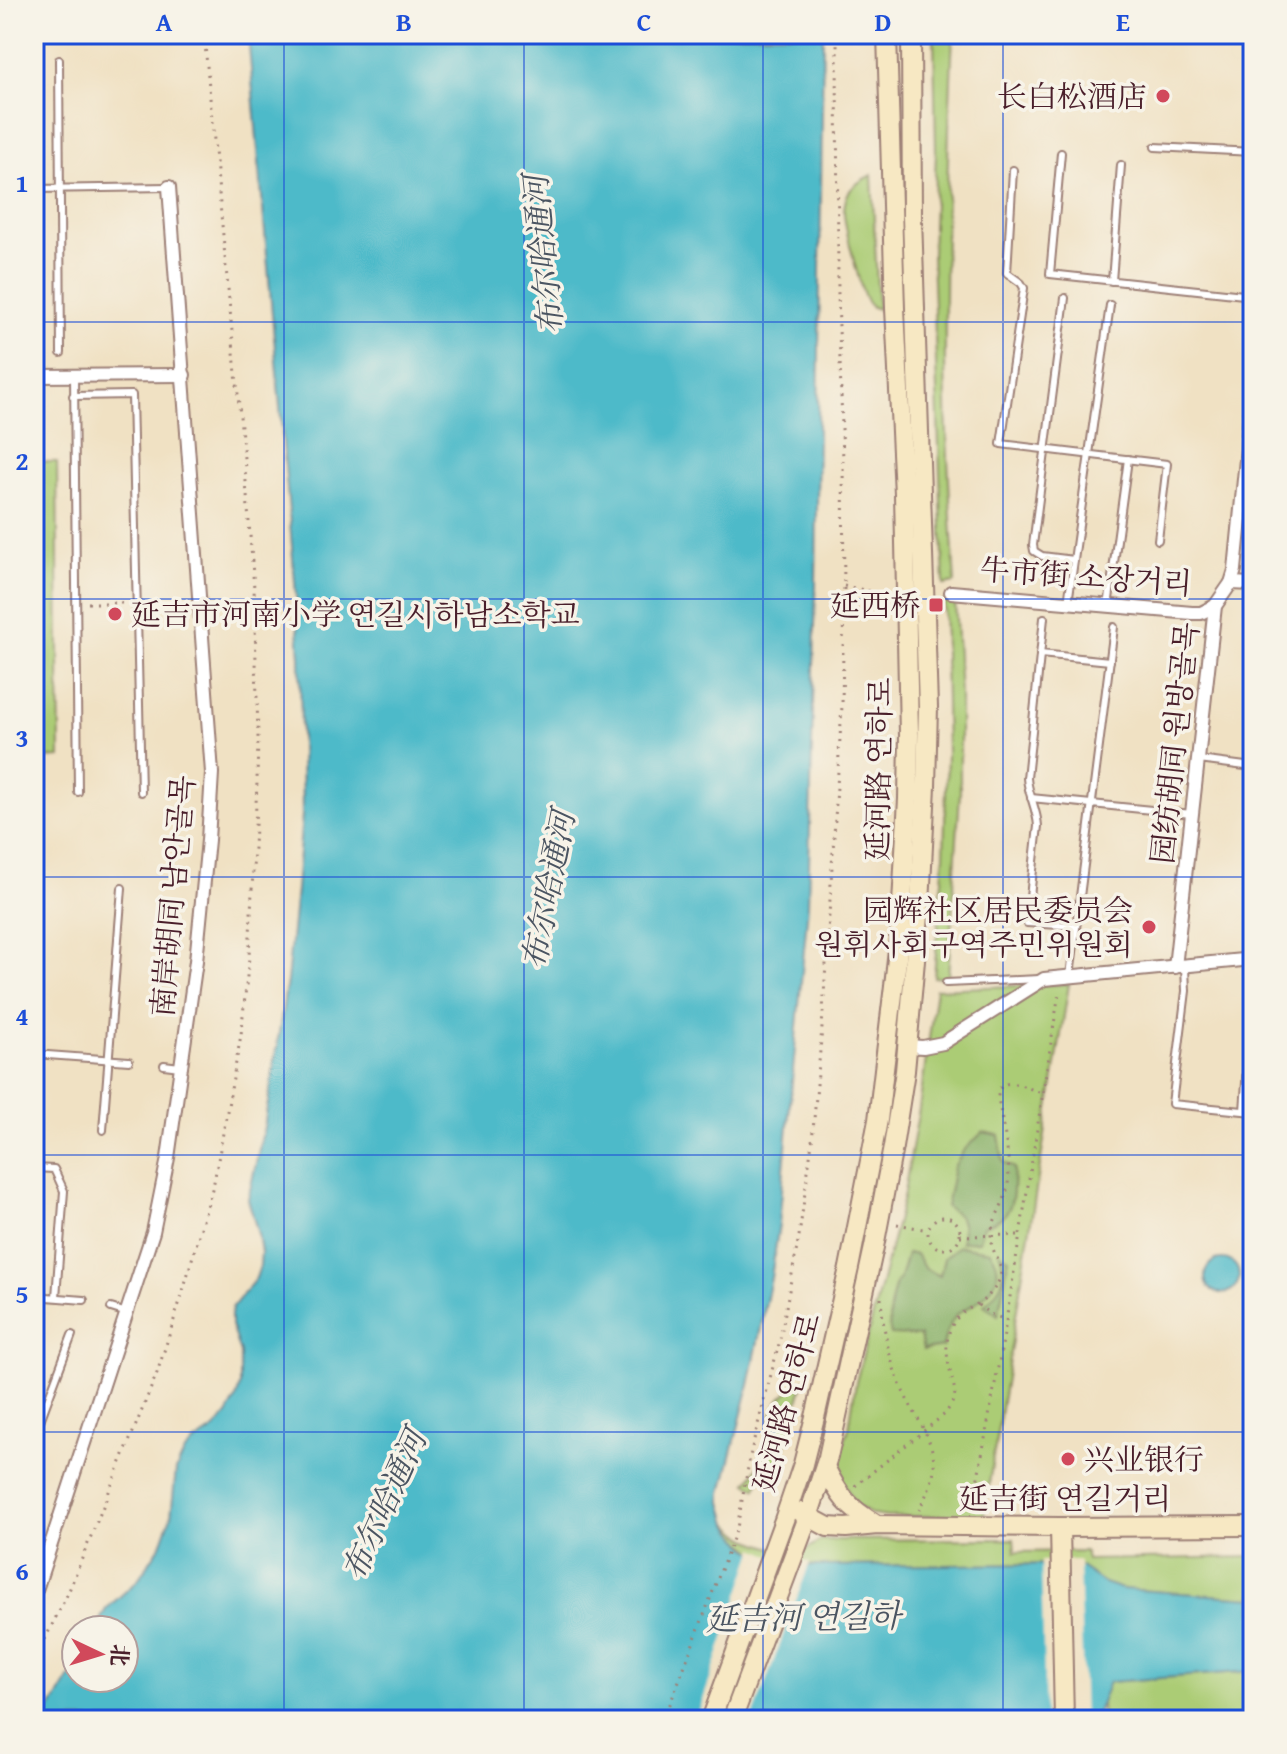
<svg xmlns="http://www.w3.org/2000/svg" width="1287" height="1754" font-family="'Gentium Book Plus','Noto Serif SC','Noto Serif KR',serif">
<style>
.green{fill:#abcc74;stroke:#7a7650;stroke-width:2}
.forest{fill:#88b066;stroke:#696848;stroke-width:2}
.water{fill:#4ebac9;stroke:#4c6c7a;stroke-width:2}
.pier{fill:#f0e1c3}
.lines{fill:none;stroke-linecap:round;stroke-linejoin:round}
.lane-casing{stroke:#9d8077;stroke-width:10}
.street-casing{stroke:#9d8077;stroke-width:16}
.secondary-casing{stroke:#9d8077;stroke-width:22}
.path{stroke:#9d8077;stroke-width:3;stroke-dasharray:2 6;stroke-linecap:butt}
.lane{stroke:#fff;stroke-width:6}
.street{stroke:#fff;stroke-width:12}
.secondary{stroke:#f7e8c3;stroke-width:18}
.grid{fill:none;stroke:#1d4ed8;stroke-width:2;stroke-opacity:0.55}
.poi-dot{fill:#d1495b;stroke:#f7f3e8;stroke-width:3}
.labels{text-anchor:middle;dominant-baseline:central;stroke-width:7;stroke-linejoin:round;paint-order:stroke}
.poi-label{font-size:30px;fill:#4a1f2b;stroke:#f7f3e8;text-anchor:end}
.street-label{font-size:30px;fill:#4a1f2b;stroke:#f7f3e8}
.water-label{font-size:32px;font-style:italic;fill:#4b5562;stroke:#f7f3e8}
.neatline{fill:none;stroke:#1d4ed8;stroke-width:3}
.grid-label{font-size:26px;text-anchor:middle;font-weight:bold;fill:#1d4ed8}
</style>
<rect width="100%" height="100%" fill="#f7f3e8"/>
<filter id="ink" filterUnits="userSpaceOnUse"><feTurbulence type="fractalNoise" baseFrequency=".0125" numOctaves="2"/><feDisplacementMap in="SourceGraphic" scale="16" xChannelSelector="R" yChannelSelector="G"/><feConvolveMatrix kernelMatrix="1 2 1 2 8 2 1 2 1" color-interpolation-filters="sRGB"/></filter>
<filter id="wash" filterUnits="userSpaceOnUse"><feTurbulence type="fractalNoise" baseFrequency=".006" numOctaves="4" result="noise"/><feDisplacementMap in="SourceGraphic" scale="32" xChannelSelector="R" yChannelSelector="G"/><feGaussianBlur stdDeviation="1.8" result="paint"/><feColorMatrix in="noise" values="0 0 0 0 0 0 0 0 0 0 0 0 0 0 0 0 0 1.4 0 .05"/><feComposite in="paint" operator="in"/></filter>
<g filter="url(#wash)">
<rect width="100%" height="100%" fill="#f0e1c3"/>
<g class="green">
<path d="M934,34H953C948,142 944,250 945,358C946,433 950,508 955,583L944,585L932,253L936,152Z"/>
<path d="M872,175L878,309C872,307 872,308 868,303C861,293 844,225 844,212C844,208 845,203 846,199C849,187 861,180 872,175Z"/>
<path d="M34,462H57L60,757L43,758V796L34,795Z"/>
<path d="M955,599L960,696V793L948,978L934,977L944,856L947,753L944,601Z"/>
<path d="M1069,984L984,1515L887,1517L873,1515L857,1506L841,1479L839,1460L849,1428L856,1382L903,1198L919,1109L936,989Z"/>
<path d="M804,1380L776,1478L763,1473L756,1488L747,1483C753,1474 760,1466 763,1456C769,1438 768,1416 779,1401C785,1392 796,1386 804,1380Z"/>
<path d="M728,1523L747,1539L781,1551L800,1554L821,1540L1014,1539L1015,1552L1085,1551L1087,1560L1253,1557V1598L1122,1589L1104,1583L1076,1564L817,1566C774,1563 753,1562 728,1523Z"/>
<path d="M1253,1671V1720H1102L1101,1703L1108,1682Z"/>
</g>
<g class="forest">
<path d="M983,1132L999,1135L1003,1162L1014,1168C1012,1199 1017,1216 983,1226L979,1241L961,1242C965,1224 963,1217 946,1207L954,1167L963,1151Z"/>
<path d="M959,1246L990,1251C1006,1272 995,1290 975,1303C970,1307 964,1309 959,1313C949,1322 945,1334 943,1347L923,1350L920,1336L891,1335C886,1316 892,1300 896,1282L900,1278L907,1254H916L924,1268L940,1276L944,1258Z"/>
<path d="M999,1252L1009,1258L998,1315L984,1305C1002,1288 1008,1277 999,1252Z"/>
</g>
<g class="water">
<path d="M248,34H823L816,585L808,906L779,1224L771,1278L749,1385L722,1492V1502L728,1523L746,1547L761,1556L780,1564L817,1566L1076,1564L1104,1583L1122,1589L1253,1598V1671L1109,1682L1096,1715L1089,1720H44L76,1667V1678H124V1630H95L106,1609L137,1581L161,1545L171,1516L176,1470L185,1451L192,1444L216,1428L227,1415L236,1399L240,1386V1353L231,1325V1315L232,1308L256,1278L260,1266L261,1252L258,1234L248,1199L264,1127L273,1072L287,981L296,890L302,815L300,657L295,582Z"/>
<circle cx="1222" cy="1276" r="17"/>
</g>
<g class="pier">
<path d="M755,1548L781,1560L810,1562L752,1720H696Z"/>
<path d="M1077,1560L1079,1562L1084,1720H1045L1041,1561Z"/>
</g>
</g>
<g filter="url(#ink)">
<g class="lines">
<g class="lane-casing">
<g id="lane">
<path d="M59,60L61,353"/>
<path d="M1155,147L1253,152"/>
<path d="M1061,153L1050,274L1253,296"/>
<path d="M1013,170L1007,273L1021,283L1024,288L1001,444L1167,464L1158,540"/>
<path d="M34,189L169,187"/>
<path d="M1112,281L1121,165"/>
<path d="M1065,298L1033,545L1034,551L1042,556L1074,560"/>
<path d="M74,374L78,792"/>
<path d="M73,396L132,395L141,792"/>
<path d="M1068,603L1110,305"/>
<path d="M1108,607L1128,459"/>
<path d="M1044,618L1027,778C1028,794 1037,809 1038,826L1027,923L1076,926"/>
<path d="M1040,654L1110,661"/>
<path d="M1199,760L1253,767"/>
<path d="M1031,798L1192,814"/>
<path d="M1185,967L1186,991L1172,1104L1253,1112"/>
<path d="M1070,976L1114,627"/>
<path d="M946,983L1040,979"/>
<path d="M34,1054L129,1061"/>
<path d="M164,1065L180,1067"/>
<path d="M1244,1111L1249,1038H1253"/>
<path d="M103,1130L122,888"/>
<path d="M34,1168L54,1169L64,1191L56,1297"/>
<path d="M34,1296L84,1300"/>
<path d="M111,1308L127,1313"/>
<path d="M34,1437L72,1335"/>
</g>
</g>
<g class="street-casing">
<g id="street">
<path d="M1217,34L1253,38"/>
<path d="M34,376L184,375"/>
<path d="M1231,583L1253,584"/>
<path d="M951,592L1192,613H1201L1215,606"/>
<path d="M1175,967L1215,606L1231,583L1235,570L1253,388"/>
<path d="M907,1046L923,1047L943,1043L1044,979L1253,959"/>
<path d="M34,1589L36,1590L153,1232L168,1158L196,961L208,840L212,773L169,187"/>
</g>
</g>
<g class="secondary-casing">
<g id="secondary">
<path d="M825,1467C840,1497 847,1507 877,1525"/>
<path d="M800,1512L828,1527L846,1528L877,1525L1060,1527L1253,1526"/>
<path d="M1060,1527L1064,1720"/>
<path d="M711,1720L784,1520L803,1464L816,1413L849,1268L878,1120L895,977L901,921L908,799L909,735L904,494L895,308L887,34"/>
<path d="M732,1720L808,1517L828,1457L874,1247L893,1147L905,1071L920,905L926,786L928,707L912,217L911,34"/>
</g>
</g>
<g class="path">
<path d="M844,586L891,595"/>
<path d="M88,603H128"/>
<circle cx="944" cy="1233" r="16"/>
<path d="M897,1224L928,1230"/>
<path d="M960,1236L1020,1235"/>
<path d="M881,1298C883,1329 889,1360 902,1389C912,1412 933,1437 934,1463C935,1479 926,1495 919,1510"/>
<path d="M978,1305L990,1314L1006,1320"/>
<path d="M855,1486L945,1414C950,1407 955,1400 955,1391C949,1366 938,1336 960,1315C968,1308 978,1305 986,1298C992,1292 997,1286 1000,1278C1004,1262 990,1252 991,1237C991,1221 1004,1205 1007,1190C1013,1163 1002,1125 998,1097C999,1072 1026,1088 1042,1093"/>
<path d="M972,1510L1003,1340L1059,993"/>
<path d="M34,1661L68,1593L157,1373L181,1298L214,1182L241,1035L249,957L257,782L258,736L254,588L245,469L204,34"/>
<path d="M664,1720L737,1528L751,1451L780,1340L799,1236L812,1142L822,1028L842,706L844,595L843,462L838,294L837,34"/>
</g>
<use href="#lane" class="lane"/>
<use href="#street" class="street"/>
<use href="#secondary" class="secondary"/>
</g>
</g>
<path class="grid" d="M284,34V1720M524,34V1720M763,34V1720M1003,34V1720M34,322H1253M34,599H1253M34,877H1253M34,1155H1253M34,1432H1253"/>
<g class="poi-dot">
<circle cx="1163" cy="96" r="8"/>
<rect x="928" y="597" width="16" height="16" rx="4"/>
<circle cx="115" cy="614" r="8"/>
<circle cx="1149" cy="927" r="8"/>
<circle cx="1068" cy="1459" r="8"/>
</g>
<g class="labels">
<g class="poi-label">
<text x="1147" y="96">长白松酒店</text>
<text x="920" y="605">延西桥</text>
<text x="131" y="614" text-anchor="start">延吉市河南小学 연길시하남소학교</text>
<text x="1133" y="910">园辉社区居民委员会<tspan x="1133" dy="34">원휘사회구역주민위원회</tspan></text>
<text x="1084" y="1459" text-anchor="start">兴业银行</text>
</g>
<g class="street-label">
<text transform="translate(1086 576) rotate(4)">牛市街 소장거리</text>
<text transform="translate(1174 743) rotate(-84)">园纺胡同 원방골목</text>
<text transform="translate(878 769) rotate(-89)">延河路 연하로</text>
<text transform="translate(172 896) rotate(-85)">南岸胡同 남안골목</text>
<text transform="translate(786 1402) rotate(-75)">延河路 연하로</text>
<text x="1065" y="1498">延吉街 연길거리</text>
</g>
<g class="water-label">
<text transform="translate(543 255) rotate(-96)">布尔哈通河</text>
<text transform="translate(548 890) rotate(-79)">布尔哈通河</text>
<text transform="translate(384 1505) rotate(-66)">布尔哈通河</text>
<text transform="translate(803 1617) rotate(-1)">延吉河 연길하</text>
</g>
</g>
<rect width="1287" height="1754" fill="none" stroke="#f7f3e8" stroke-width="88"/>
<g transform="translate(100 1654) rotate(94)"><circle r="38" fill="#f7f3e8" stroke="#b29e9c" stroke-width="2"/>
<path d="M0-6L14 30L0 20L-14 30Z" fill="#d1495b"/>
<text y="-12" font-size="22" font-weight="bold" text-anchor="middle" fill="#4a1f2b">北</text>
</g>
<rect x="44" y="44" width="1199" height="1666" class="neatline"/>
<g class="grid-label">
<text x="164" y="31">A</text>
<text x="404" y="31">B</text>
<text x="644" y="31">C</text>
<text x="883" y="31">D</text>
<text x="1123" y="31">E</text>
<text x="22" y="192">1</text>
<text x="22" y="470">2</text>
<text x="22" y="747">3</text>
<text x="22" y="1025">4</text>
<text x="22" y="1303">5</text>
<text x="22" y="1580">6</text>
</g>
</svg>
